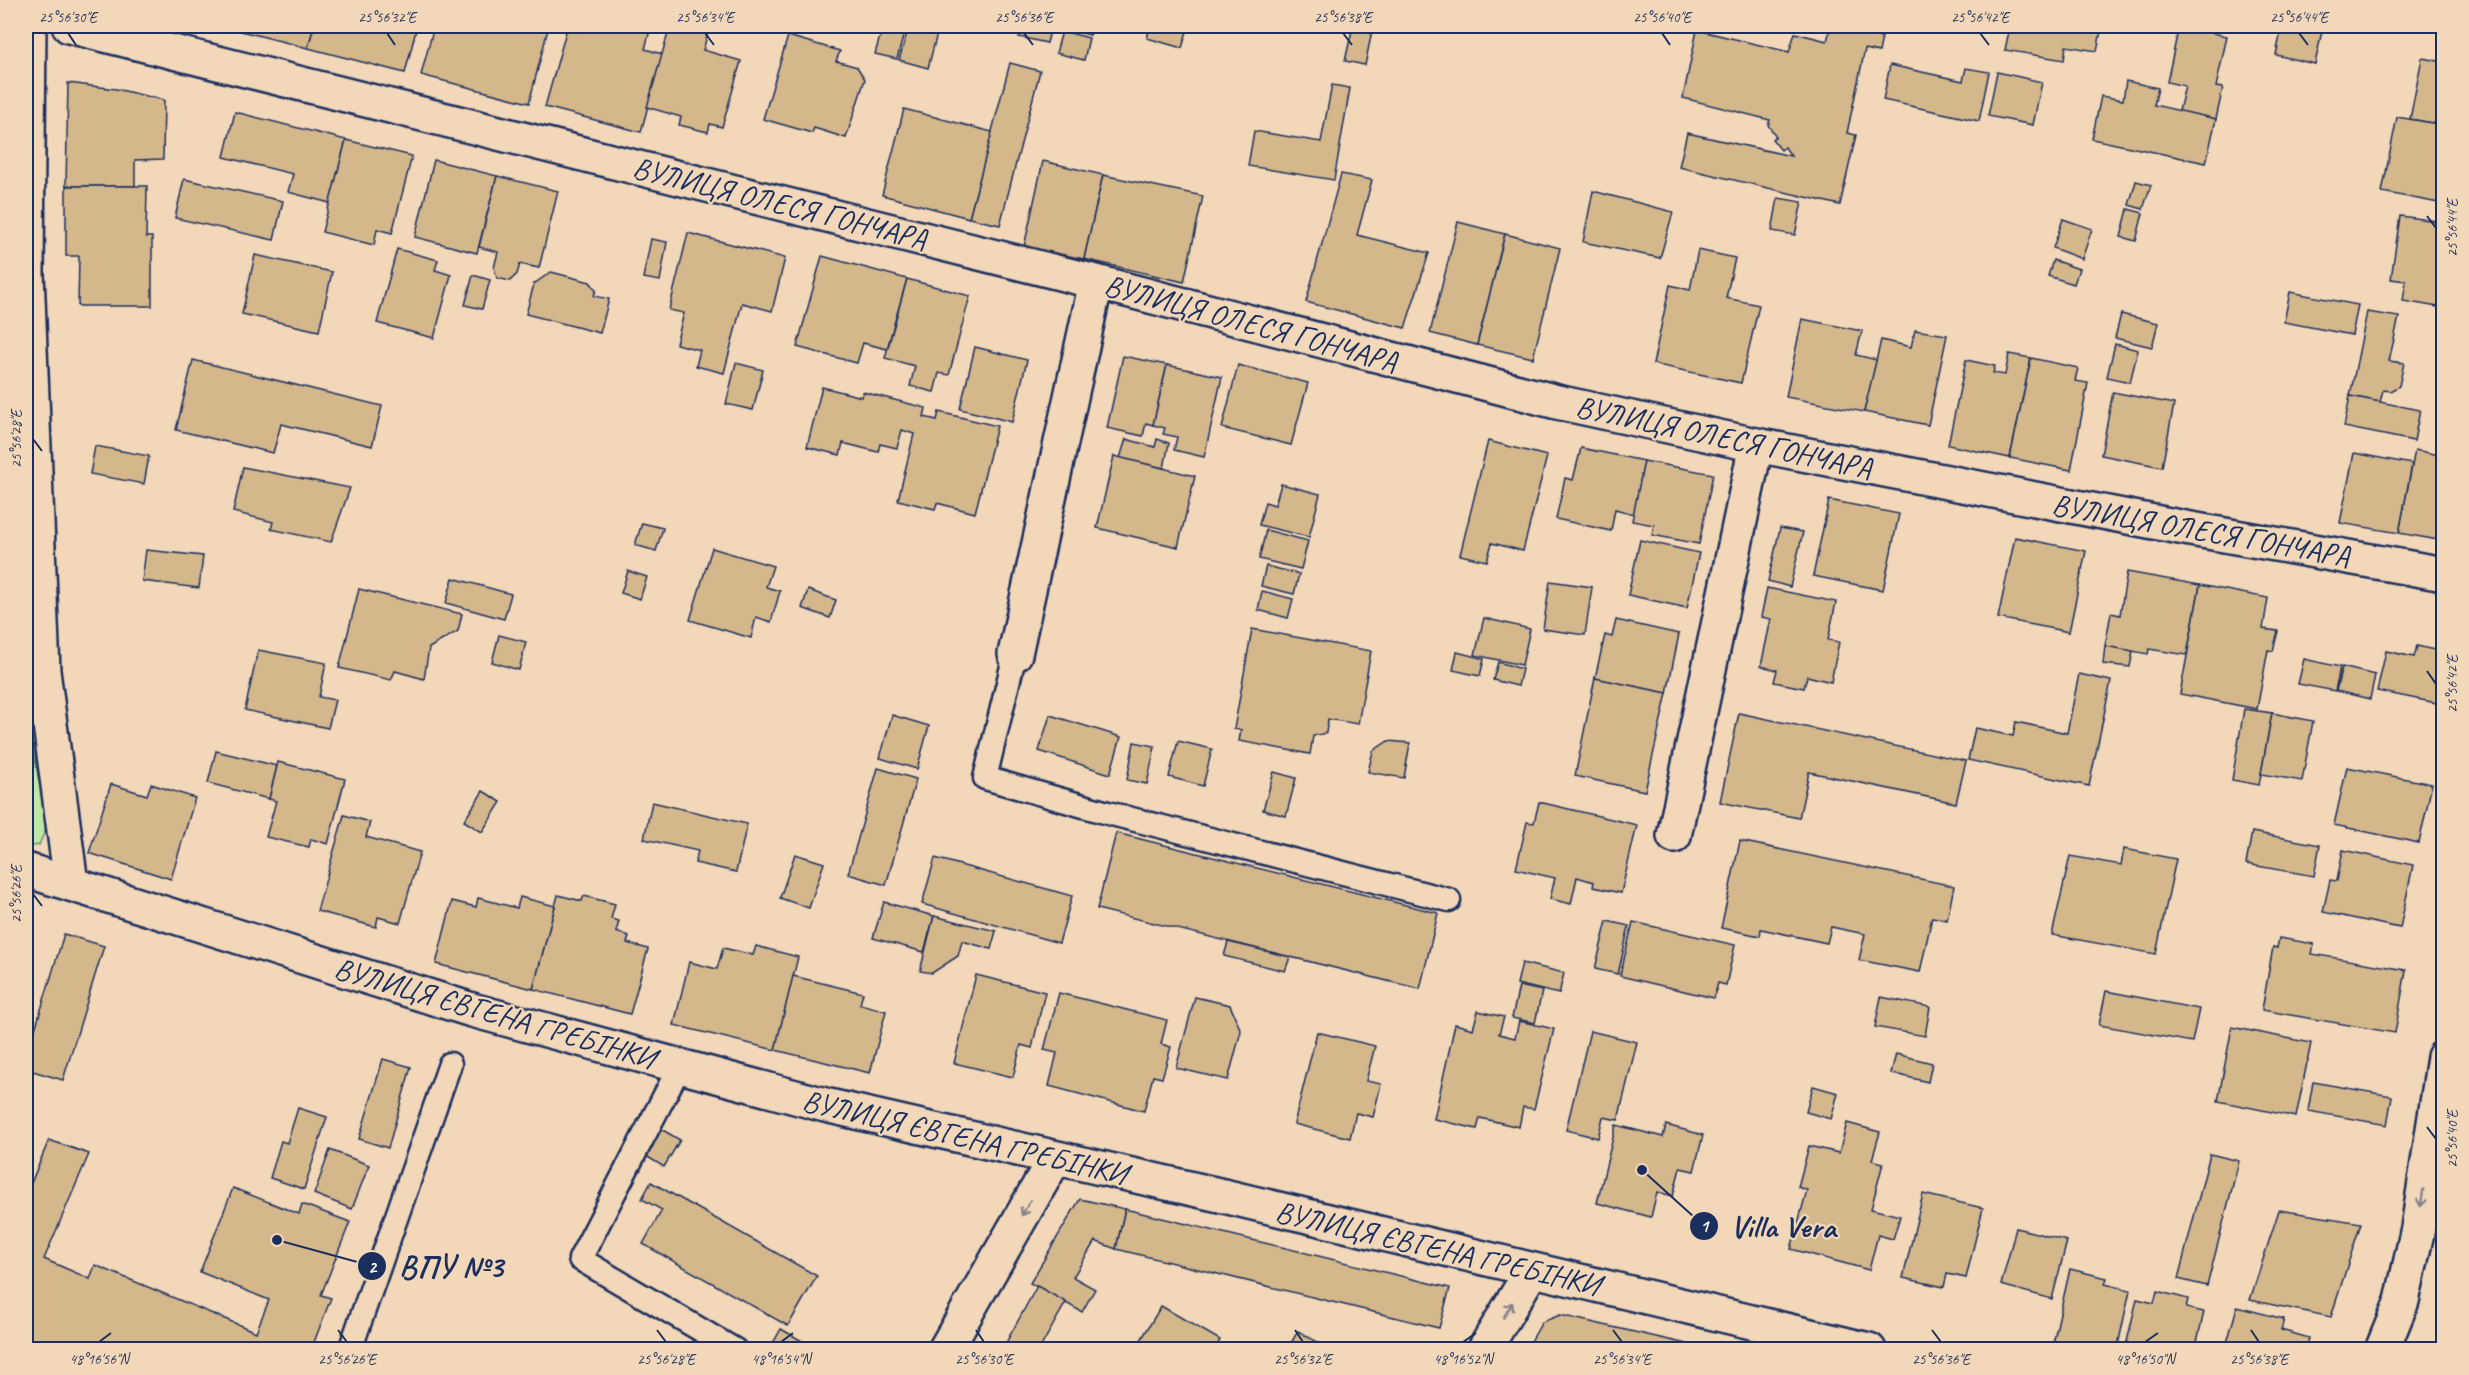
<svg xmlns="http://www.w3.org/2000/svg" width="2469" height="1375" font-family="Caveat,sans-serif">
<style>
.green{fill:#bfe8a5;stroke:#6d8c82;stroke-width:1.5}
.building{fill:#d4b78b;stroke:#1b2f5e;stroke-width:1.5}
.lines{fill:none;stroke-linecap:round;stroke-linejoin:round}
.lane-casing{stroke:#1b2f5e;stroke-width:27}
.street-casing{stroke:#1b2f5e;stroke-width:38}
.secondary-casing{stroke:#1b2f5e;stroke-width:38}
.lane{stroke:#f2d7b9;stroke-width:22}
.street{stroke:#f2d7b9;stroke-width:33}
.secondary{stroke:#f2d7b9;stroke-width:33}
.oneway{stroke:#86838c}
.ticks{fill:none;stroke:#1b2f5e;stroke-width:2}
.labels{text-anchor:middle;dominant-baseline:central;stroke-width:4.5;stroke-linejoin:round;paint-order:stroke}
.street-label{font-size:30px;fill:#1b2f5e;stroke:#f2d7b9}
.leader{fill:none;stroke:#1b2f5e;stroke-width:2}
.callout-dot{fill:#1b2f5e;stroke:#f2d7b9;stroke-width:2}
.mark-label{font-size:18px;text-anchor:middle;font-weight:bold;fill:#fff}
.callout-label{font-size:32px;text-anchor:middle;font-weight:bold;fill:#1b2f5e;stroke:#f2d7b9;stroke-width:4.5;stroke-linejoin:round;paint-order:stroke}
.neatline{fill:none;stroke:#1b2f5e;stroke-width:2}
.ticks-label{font-size:15px;text-anchor:middle;fill:#1b2f5e}
</style>
<rect width="100%" height="100%" fill="#f2d7b9"/>
<filter id="ink" filterUnits="userSpaceOnUse"><feTurbulence type="fractalNoise" baseFrequency=".0167" numOctaves="2"/><feDisplacementMap in="SourceGraphic" scale="12" xChannelSelector="R" yChannelSelector="G"/><feConvolveMatrix kernelMatrix="1 2 1 2 8 2 1 2 1" color-interpolation-filters="sRGB"/></filter>
<g filter="url(#ink)">
<path class="green" d="M26,740L32,742L47,826L39,845L26,847Z"/>
<g class="building">
<path d="M243,26H314L308,48L241,31Z"/>
<path d="M314,26H417L405,73L308,48Z"/>
<path d="M434,26H535L548,29L529,103L421,75Z"/>
<path d="M584,26H651L645,49L662,54L641,132L545,107L567,28L583,32Z"/>
<path d="M670,26H710L703,50L741,61L722,127L710,124L708,132L679,125L681,117L647,107Z"/>
<path d="M883,26H906L897,59L875,54Z"/>
<path d="M909,26H939L928,68L899,60Z"/>
<path d="M1022,26L1051,27L1047,43L1019,37Z"/>
<path d="M1054,26H1093L1090,35Z"/>
<path d="M1150,26H1178L1188,28L1182,48L1147,38Z"/>
<path d="M1353,26H1373L1365,65L1345,61Z"/>
<path d="M1831,26H1877L1874,36L1882,37L1879,52L1865,49L1847,133L1856,135L1840,205L1679,167L1687,133L1791,156L1785,147L1781,150L1772,139L1776,136L1768,125L1770,120L1683,98L1697,30L1789,52L1795,33L1827,41Z"/>
<path d="M2010,26H2102L2097,51L2066,46L2064,60L2005,50Z"/>
<path d="M2179,26L2227,36L2216,87L2223,88L2216,119L2179,111L2185,86L2167,82Z"/>
<path d="M2279,26H2323L2315,64L2276,55L2282,26Z"/>
<path d="M1062,31L1089,38L1084,60L1056,53Z"/>
<path d="M788,36L840,51L836,61L857,67L865,79L846,138L814,128L812,133L763,119Z"/>
<path d="M2422,58L2444,62V125L2410,119Z"/>
<path d="M1010,63L1040,71L1000,225L969,218Z"/>
<path d="M1890,65L1963,81L1966,68L1989,72L1979,121L1883,100Z"/>
<path d="M1997,72L2042,82L2033,125L1988,116Z"/>
<path d="M2126,81L2158,88L2154,105L2216,119L2206,163L2092,139L2101,96L2123,100Z"/>
<path d="M68,83L116,89L164,100L163,159L135,160V186H66Z"/>
<path d="M1332,85L1350,88L1334,180L1248,166L1254,131L1321,142Z"/>
<path d="M904,109L992,132L969,218L882,195Z"/>
<path d="M235,112L346,140L330,203L288,192L293,174L224,157Z"/>
<path d="M2397,117L2444,125V204L2382,192Z"/>
<path d="M346,140L412,156L392,233L377,229L374,245L322,232Z"/>
<path d="M434,160L497,176L477,253L415,237Z"/>
<path d="M1043,161L1103,175L1084,259L1024,247Z"/>
<path d="M1341,174L1372,180L1357,235L1429,253L1405,328L1306,302Z"/>
<path d="M1103,175L1203,196L1184,282L1084,259Z"/>
<path d="M497,176L558,191L539,268L520,264L517,274L510,281L497,278L494,268L498,252L479,247Z"/>
<path d="M184,179L283,201L274,240L175,218Z"/>
<path d="M2136,181L2151,185L2143,209L2129,205Z"/>
<path d="M66,186H147L146,237H152V306H78L79,256H66Z"/>
<path d="M1593,191L1673,212L1660,258L1583,242Z"/>
<path d="M1778,198L1802,202L1795,235L1772,231Z"/>
<path d="M2128,209L2143,213L2136,241L2121,237Z"/>
<path d="M2400,216L2444,222V308L2403,301L2406,281L2391,279Z"/>
<path d="M2063,219L2092,229L2082,259L2053,248Z"/>
<path d="M1458,222L1505,234L1477,345L1430,333Z"/>
<path d="M688,233L785,258L772,311L742,303L724,373L696,366L700,350L676,344L684,313L669,310Z"/>
<path d="M1505,234L1560,248L1533,358L1477,345Z"/>
<path d="M651,239L667,242L660,281L643,278Z"/>
<path d="M397,249L438,260L435,270L451,275L434,338L377,323Z"/>
<path d="M1698,250L1735,258L1726,298L1759,305L1741,383L1653,364L1670,285L1690,290Z"/>
<path d="M255,255L332,272L319,331L242,314Z"/>
<path d="M822,256L907,279L887,349L863,343L857,363L797,347Z"/>
<path d="M2053,260L2079,269L2074,284L2048,276Z"/>
<path d="M551,272L590,282L596,290L594,296L609,299L600,333L526,314L534,284Z"/>
<path d="M473,275L490,280L482,309L465,305Z"/>
<path d="M907,279L970,296L949,375L939,373L934,392L910,386L915,366L885,358Z"/>
<path d="M2290,292L2358,305L2352,335L2284,322Z"/>
<path d="M2367,312L2399,317L2389,361L2404,363L2399,386L2390,391L2383,390L2380,402L2350,396Z"/>
<path d="M2121,314L2158,323L2152,347L2115,338Z"/>
<path d="M1802,319L1862,331L1856,355L1877,360L1864,412L1786,397Z"/>
<path d="M1915,330L1947,335L1928,425L1864,412L1881,340L1911,347Z"/>
<path d="M2115,344L2138,350L2130,382L2107,377Z"/>
<path d="M975,347L1027,360L1012,422L960,409Z"/>
<path d="M2009,354L2031,358L2010,458L1948,445L1966,360L1995,366L1993,373L2005,375Z"/>
<path d="M1123,356L1167,365L1153,425L1146,423L1143,436L1107,428Z"/>
<path d="M2031,358L2078,368L2075,381L2088,383L2071,470L2010,458Z"/>
<path d="M193,360L382,406L372,446L281,424L273,453L176,430Z"/>
<path d="M736,363L763,370L753,410L726,404Z"/>
<path d="M1167,365L1222,377L1204,457L1174,450L1177,437L1163,434L1165,428L1153,425Z"/>
<path d="M1238,365L1308,383L1291,445L1222,428Z"/>
<path d="M822,387L862,397L863,392L926,408L924,417L937,420L939,412L997,426L975,513L937,503L935,509L898,500L914,434L902,430L897,448L880,444L878,452L843,443L840,455L807,447Z"/>
<path d="M2113,392L2174,404L2162,467L2101,455Z"/>
<path d="M2350,396L2420,410L2414,441L2344,427Z"/>
<path d="M1126,439L1155,447L1157,439L1169,443L1164,468L1120,458Z"/>
<path d="M1488,441L1547,456L1523,551L1492,543L1487,561L1460,555Z"/>
<path d="M95,446L149,456L144,484L90,474Z"/>
<path d="M1581,448L1644,461L1634,514L1615,509L1611,531L1556,519L1565,478L1573,480Z"/>
<path d="M2415,450L2444,456V541L2399,533Z"/>
<path d="M2354,453L2412,464L2399,533L2340,523Z"/>
<path d="M1114,456L1195,476L1178,547L1097,528Z"/>
<path d="M1644,461L1713,474L1699,544L1652,535L1654,525L1632,521Z"/>
<path d="M243,467L350,488L331,542L271,529L273,522L233,512Z"/>
<path d="M1281,484L1320,494L1309,537L1259,525L1265,502L1275,505Z"/>
<path d="M1829,500L1899,514L1883,590L1813,576Z"/>
<path d="M642,523L663,528L656,551L635,545Z"/>
<path d="M1780,528L1803,532L1790,587L1768,581Z"/>
<path d="M1266,530L1308,541L1301,569L1259,559Z"/>
<path d="M2015,537L2086,551L2069,632L1998,618Z"/>
<path d="M1640,540L1699,553L1687,608L1628,595Z"/>
<path d="M712,548L773,566L766,587L780,591L771,622L756,617L751,638L690,620Z"/>
<path d="M146,550L203,556L199,588L142,581Z"/>
<path d="M1266,566L1299,574L1294,594L1261,586Z"/>
<path d="M628,571L647,577L640,599L621,593Z"/>
<path d="M2127,572L2200,585L2187,655L2149,649L2148,654L2105,646L2111,613L2120,615Z"/>
<path d="M453,578L511,594L504,619L446,603Z"/>
<path d="M1550,581L1592,587L1585,635L1543,629Z"/>
<path d="M2200,585L2268,598L2263,629L2278,631L2273,651L2268,650L2257,709L2180,694Z"/>
<path d="M1767,588L1836,602L1828,640L1839,642L1831,682L1807,676L1804,688L1774,682L1777,670L1761,666L1771,619L1761,617Z"/>
<path d="M359,589L462,614L458,631L429,648L424,679L395,671L391,680L339,668Z"/>
<path d="M808,590L836,600L830,618L802,608Z"/>
<path d="M1262,591L1293,599L1288,618L1258,610Z"/>
<path d="M1484,618L1530,629L1522,665L1475,655Z"/>
<path d="M1616,620L1679,634L1667,693L1595,678L1605,635L1612,637Z"/>
<path d="M1252,629L1371,651L1358,724L1328,719L1326,733L1313,736L1310,754L1239,741L1241,730L1234,729Z"/>
<path d="M499,635L526,642L519,670L492,662Z"/>
<path d="M2105,646L2133,651L2130,667L2103,664Z"/>
<path d="M2417,646L2439,651L2437,662L2444,663V673L2437,703L2377,691L2386,651L2414,657Z"/>
<path d="M258,650L326,663L319,697L335,700L328,728L245,710Z"/>
<path d="M1457,652L1484,659L1480,676L1453,670Z"/>
<path d="M2304,659L2340,667L2335,691L2298,684Z"/>
<path d="M1498,662L1522,669L1518,686L1493,680Z"/>
<path d="M2342,667L2375,675L2370,699L2336,691Z"/>
<path d="M2079,674L2111,681L2089,786L1968,760L1975,728L2013,736L2016,722L2067,733Z"/>
<path d="M1595,678L1667,693L1645,791L1575,776Z"/>
<path d="M2244,709L2272,713L2259,785L2232,780Z"/>
<path d="M1739,713L1966,761L1956,803L1809,772L1799,818L1720,802Z"/>
<path d="M2272,713L2313,721L2302,781L2261,774Z"/>
<path d="M892,715L929,726L917,769L880,758Z"/>
<path d="M1050,715L1121,737L1110,774L1039,751Z"/>
<path d="M1178,741L1212,749L1203,786L1169,777Z"/>
<path d="M1388,741L1410,743L1404,778L1368,772L1373,751Z"/>
<path d="M1134,742L1155,746L1147,784L1127,780Z"/>
<path d="M216,751L277,766L269,799L208,783Z"/>
<path d="M278,762L345,779L328,844L311,839L309,847L266,837L276,801L269,799Z"/>
<path d="M2347,767L2432,784L2419,843L2334,825Z"/>
<path d="M878,768L916,779L886,885L848,874Z"/>
<path d="M1274,772L1296,778L1286,816L1263,810Z"/>
<path d="M111,784L147,795L151,784L195,798L171,879L89,853Z"/>
<path d="M483,791L501,802L482,832L464,821Z"/>
<path d="M652,802L747,824L736,872L695,863L698,851L644,839Z"/>
<path d="M1539,802L1637,825L1621,893L1593,887L1594,882L1577,877L1571,904L1550,899L1555,878L1516,869L1527,822L1534,823Z"/>
<path d="M344,815L370,822L366,837L420,852L400,923L378,917L376,927L317,911Z"/>
<path d="M2252,832L2320,845L2314,876L2246,864Z"/>
<path d="M1116,833L1438,913L1420,989L1097,909Z"/>
<path d="M1740,841L1954,886L1947,920L1932,917L1920,972L1859,960L1865,934L1831,927L1827,943L1761,929L1760,936L1721,928Z"/>
<path d="M2124,849L2176,859L2156,954L2052,935L2070,856L2121,865Z"/>
<path d="M2343,850L2413,865L2400,928L2323,912L2330,880L2337,881Z"/>
<path d="M795,854L824,863L809,908L780,898Z"/>
<path d="M935,858L1072,896L1059,943L922,904Z"/>
<path d="M558,895L582,901L584,896L615,904L611,919L619,921L616,932L629,936L627,943L648,949L630,1014L533,989Z"/>
<path d="M520,897L555,906L533,989L436,964L452,901L476,907L478,898L517,908Z"/>
<path d="M884,902L934,916L924,952L873,938Z"/>
<path d="M934,916L996,931L991,949L962,941L958,956L932,973L920,971Z"/>
<path d="M1607,921L1629,926L1618,974L1595,969Z"/>
<path d="M1633,922L1735,945L1726,985L1718,983L1714,998L1620,976Z"/>
<path d="M64,934L104,946L63,1080L26,1069V1059Z"/>
<path d="M2279,938L2314,944L2312,954L2406,970L2395,1033L2262,1010L2273,947L2277,948Z"/>
<path d="M1228,942L1290,957L1285,971L1224,956Z"/>
<path d="M756,946L798,957L775,1050L674,1025L689,962L717,969L723,948L753,955Z"/>
<path d="M1522,963L1564,973L1559,994L1517,984Z"/>
<path d="M976,975L1045,992L1032,1048L1021,1045L1013,1077L954,1063Z"/>
<path d="M793,976L863,993L860,1004L886,1011L870,1073L775,1050Z"/>
<path d="M1519,986L1542,991L1535,1023L1512,1018Z"/>
<path d="M2106,991L2199,1009L2192,1042L2099,1025Z"/>
<path d="M1059,993L1167,1020L1161,1044L1171,1047L1162,1078L1153,1076L1144,1111L1049,1086L1057,1053L1044,1050Z"/>
<path d="M1195,997L1230,1005L1241,1031L1228,1080L1176,1068Z"/>
<path d="M1881,997L1930,1007L1925,1036L1875,1027Z"/>
<path d="M1478,1011L1504,1017L1499,1034L1515,1038L1519,1021L1554,1029L1534,1109L1523,1107L1519,1127L1480,1118L1477,1129L1434,1119L1455,1024L1473,1029Z"/>
<path d="M2232,1027L2311,1043L2296,1117L2218,1101Z"/>
<path d="M1590,1031L1637,1042L1618,1120L1603,1117L1598,1138L1566,1130Z"/>
<path d="M1317,1032L1375,1046L1366,1081L1381,1084L1373,1117L1356,1113L1350,1138L1294,1124Z"/>
<path d="M1896,1054L1932,1063L1928,1082L1891,1073Z"/>
<path d="M383,1059L411,1067L388,1148L359,1139Z"/>
<path d="M2313,1082L2392,1096L2387,1125L2308,1111Z"/>
<path d="M1813,1086L1838,1093L1831,1119L1806,1112Z"/>
<path d="M298,1108L327,1117L304,1189L270,1178L281,1141L287,1143Z"/>
<path d="M1847,1123L1880,1132L1872,1160L1883,1163L1871,1209L1900,1216L1893,1239L1878,1235L1869,1270L1791,1249L1807,1190L1798,1187L1809,1146L1839,1153Z"/>
<path d="M1616,1125L1663,1137L1666,1125L1703,1135L1694,1171L1680,1168L1673,1196L1657,1192L1651,1217L1597,1203Z"/>
<path d="M661,1129L680,1140L664,1167L646,1156Z"/>
<path d="M49,1140L89,1154L44,1259L90,1279L95,1265L256,1332L269,1300L200,1272L233,1188L299,1214L302,1204L350,1222L321,1295L331,1298L311,1350H26V1195Z"/>
<path d="M330,1150L369,1165L352,1209L314,1194Z"/>
<path d="M2210,1154L2239,1161L2207,1286L2178,1279Z"/>
<path d="M651,1182L817,1276L788,1326L643,1244L662,1210L642,1199Z"/>
<path d="M1923,1194L1983,1208L1966,1278L1947,1274L1944,1287L1903,1278Z"/>
<path d="M1080,1199L1125,1209L1116,1249L1095,1241L1073,1277L1095,1289L1082,1312L1030,1283Z"/>
<path d="M1125,1209L1450,1288L1439,1328L1116,1249Z"/>
<path d="M2279,1210L2361,1223L2331,1317L2250,1300Z"/>
<path d="M2016,1228L2067,1241L2052,1299L2001,1285Z"/>
<path d="M2070,1269L2107,1278L2105,1284L2130,1290L2117,1350H2075L2053,1344Z"/>
<path d="M1037,1286L1066,1302L1039,1350H1002Z"/>
<path d="M2157,1291L2188,1299L2186,1308L2204,1312L2195,1350H2125L2137,1299L2154,1303Z"/>
<path d="M1161,1306L1220,1340L1215,1350H1135Z"/>
<path d="M2237,1307L2284,1319L2281,1330L2309,1338L2306,1350H2225Z"/>
<path d="M1560,1315L1713,1350H1526L1542,1322Z"/>
<path d="M781,1329L818,1350H769Z"/>
<path d="M1298,1331L1330,1350H1287Z"/>
</g>
<g class="lines">
<g class="lane-casing">
<g id="lane">
<path d="M1015,654L985,778L1108,813L1449,900"/>
<path d="M680,1066L580,1259L735,1350"/>
<path d="M350,1350L450,1064"/>
</g>
</g>
<g class="street-casing">
<g id="street">
<path d="M29,26L27,273L43,671L71,884"/>
<path d="M69,26L1096,282L1557,402L1756,445L2185,528L2444,574"/>
<path d="M1015,654L1096,282"/>
<path d="M1674,836L1756,445"/>
<path d="M26,870L472,1010L825,1105L1228,1197L1869,1350"/>
<path d="M945,1350L1055,1158"/>
<path d="M1484,1350L1532,1270"/>
</g>
</g>
<g class="secondary-casing">
<path id="secondary" d="M2382,1350L2402,1301L2418,1228L2444,1057"/>
</g>
<use href="#lane" class="lane"/>
<use href="#street" class="street"/>
<use href="#secondary" class="secondary"/>
</g>
<defs><path id="oneway-shaft" d="M-6 0H5M1.5-3L5.5 0L1.5 3" fill="none" stroke-width="1.6" stroke-linecap="round" stroke-linejoin="round" transform="scale(1.5)"/></defs>
<g class="oneway">
<use href="#oneway-shaft" transform="translate(2422 1198) rotate(99)"/>
<use href="#oneway-shaft" transform="translate(1026 1208) rotate(120)"/>
<use href="#oneway-shaft" transform="translate(1508 1310) rotate(-59)"/>
</g>
</g>
<path class="ticks" d="M68,33L76,45M387,33L395,45M705,33L714,45M1024,33L1033,45M1343,33L1352,45M1662,33L1670,45M1980,33L1989,45M2299,33L2308,45M2427,216L2436,228M33,439L42,451M2427,671L2436,684M33,894L42,906M2427,1127L2436,1139M338,1330L347,1342M657,1330L666,1342M976,1330L984,1342M1295,1330L1303,1342M1613,1330L1622,1342M1932,1330L1941,1342M2251,1330L2259,1342M99,1342L111,1333M781,1342L793,1333M1463,1342L1476,1333M2145,1342L2158,1333"/>
<g class="labels">
<g class="street-label">
<text transform="translate(780 203) rotate(14)">ВУЛИЦЯ ОЛЕСЯ ГОНЧАРА</text>
<text transform="translate(1251 323) rotate(15)">ВУЛИЦЯ ОЛЕСЯ ГОНЧАРА</text>
<text transform="translate(1724 437) rotate(12)">ВУЛИЦЯ ОЛЕСЯ ГОНЧАРА</text>
<text transform="translate(2201 530) rotate(10)">ВУЛИЦЯ ОЛЕСЯ ГОНЧАРА</text>
<text transform="translate(495 1013) rotate(16)">ВУЛИЦЯ ЄВГЕНА ГРЕБІНКИ</text>
<text transform="translate(965 1137) rotate(13)">ВУЛИЦЯ ЄВГЕНА ГРЕБІНКИ</text>
<text transform="translate(1438 1248) rotate(13)">ВУЛИЦЯ ЄВГЕНА ГРЕБІНКИ</text>
</g>
</g>
<path class="leader" d="M1642 1170L1704 1226M277 1240L372 1266"/>
<g class="callout-dot">
<circle cx="1642" cy="1170" r="6"/>
<circle cx="277" cy="1240" r="6"/>
<circle cx="1704" cy="1226" r="15"/>
<circle cx="372" cy="1266" r="15"/>
</g>
<g class="mark-label">
<text x="1704" y="1232">1</text>
<text x="372" y="1273">2</text>
</g>
<g class="callout-label">
<text x="1783" y="1237">Villa Vera</text>
<text x="451" y="1277">ВПУ №3</text>
</g>
<rect width="2469" height="1375" fill="none" stroke="#f2d7b9" stroke-width="66"/>
<rect x="33" y="33" width="2403" height="1309" class="neatline"/>
<g class="ticks-label">
<text x="68" y="22">25°56'30"E</text>
<text x="387" y="22">25°56'32"E</text>
<text x="705" y="22">25°56'34"E</text>
<text x="1024" y="22">25°56'36"E</text>
<text x="1343" y="22">25°56'38"E</text>
<text x="1662" y="22">25°56'40"E</text>
<text x="1980" y="22">25°56'42"E</text>
<text x="2299" y="22">25°56'44"E</text>
<text transform="translate(2452 228) rotate(-90)" y="5">25°56'44"E</text>
<text transform="translate(16 439) rotate(-90)" y="5">25°56'28"E</text>
<text transform="translate(2452 684) rotate(-90)" y="5">25°56'42"E</text>
<text transform="translate(16 894) rotate(-90)" y="5">25°56'26"E</text>
<text transform="translate(2452 1139) rotate(-90)" y="5">25°56'40"E</text>
<text x="99" y="1364">48°16'56"N</text>
<text x="347" y="1364">25°56'26"E</text>
<text x="666" y="1364">25°56'28"E</text>
<text x="781" y="1364">48°16'54"N</text>
<text x="984" y="1364">25°56'30"E</text>
<text x="1303" y="1364">25°56'32"E</text>
<text x="1463" y="1364">48°16'52"N</text>
<text x="1622" y="1364">25°56'34"E</text>
<text x="1941" y="1364">25°56'36"E</text>
<text x="2145" y="1364">48°16'50"N</text>
<text x="2259" y="1364">25°56'38"E</text>
</g>
</svg>
